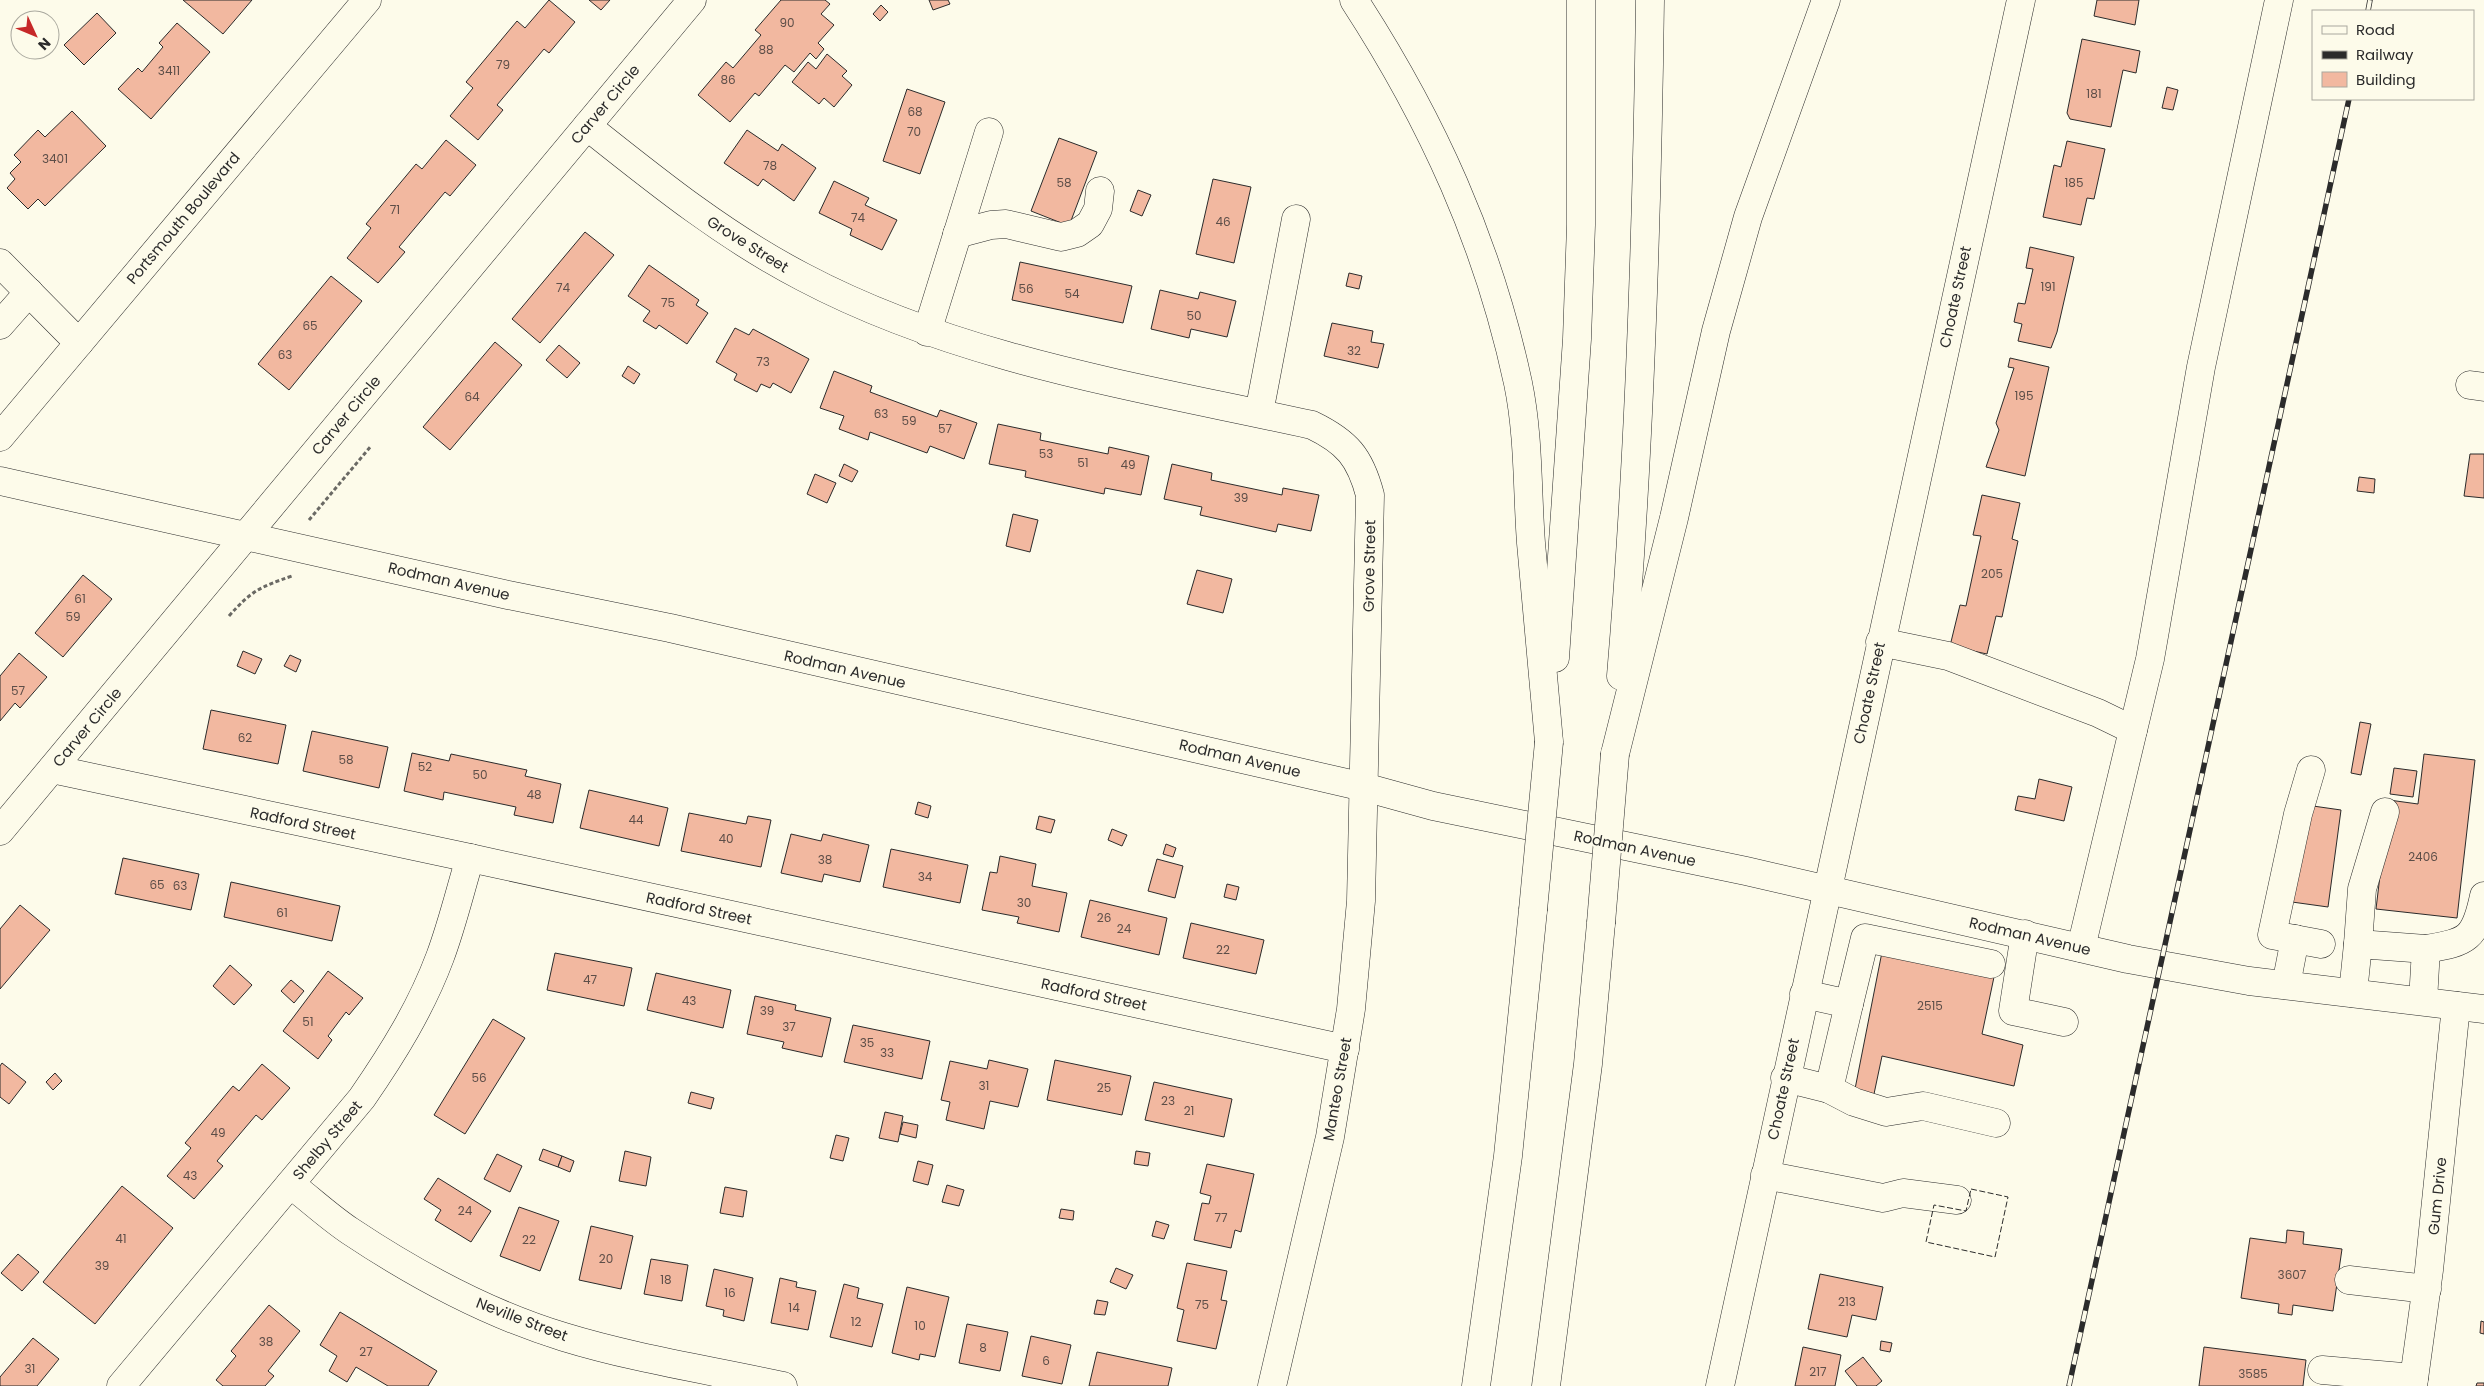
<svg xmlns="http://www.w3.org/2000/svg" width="2484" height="1386" font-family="Poppins,sans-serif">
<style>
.building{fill:#f2b8a0;stroke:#2b2b2b}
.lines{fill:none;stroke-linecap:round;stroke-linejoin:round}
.minor-casing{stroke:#2b2b2b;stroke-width:29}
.major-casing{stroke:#2b2b2b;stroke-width:29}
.highway-casing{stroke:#2b2b2b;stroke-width:29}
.path{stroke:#6a6964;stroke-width:3;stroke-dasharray:4 2.5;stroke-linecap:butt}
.minor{stroke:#fdfbea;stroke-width:28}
.major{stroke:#fdfbea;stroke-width:28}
.highway{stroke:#fdfbea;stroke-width:28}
.rail-casing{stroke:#2b2b2b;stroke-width:5.5}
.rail{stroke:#fdfbea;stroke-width:4;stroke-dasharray:11;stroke-linecap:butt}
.highway-bridge-casing{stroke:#2b2b2b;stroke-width:29;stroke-linecap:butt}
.highway-bridge{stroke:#fdfbea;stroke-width:28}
.fence{stroke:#2b2b2b;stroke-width:1;stroke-dasharray:6 2.5;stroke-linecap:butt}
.labels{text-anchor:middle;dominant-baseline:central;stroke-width:4;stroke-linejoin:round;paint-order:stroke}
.number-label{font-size:12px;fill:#5d4e48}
.street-label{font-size:15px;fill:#2b2b2b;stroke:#fdfbea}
</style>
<rect width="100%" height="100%" fill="#fdfbea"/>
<g class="building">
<path d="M183,0H252L223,34Z"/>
<path d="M549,0L575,22L549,53L544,49L497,105L503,110L478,140L450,116L473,88L466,82L517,21L525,28Z"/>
<path d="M589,0H610L601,10Z"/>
<path d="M781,0H825L830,4L821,14L834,25L818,43L824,49L816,59L810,53L794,72L785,65L759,96L755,93L730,122L698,95L726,62L733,68L761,35L755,30Z"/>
<path d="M929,0H948L950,4L933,10Z"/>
<path d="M2097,0H2139L2135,25L2094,16Z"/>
<path d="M881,5L888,12L880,21L873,14Z"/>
<path d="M97,13L116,33L84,65L64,45Z"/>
<path d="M177,23L210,52L151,119L118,89L138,68L142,72L163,47L159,43Z"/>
<path d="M2082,39L2140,51L2136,73L2123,70L2111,127L2070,119L2067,113Z"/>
<path d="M827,54L847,71L842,76L852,85L834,107L824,98L819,104L792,82L808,62L816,69Z"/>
<path d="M2167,87L2178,90L2173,110L2162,108Z"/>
<path d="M907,89L945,102L920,174L883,161Z"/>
<path d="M72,111L106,146L45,206L38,199L28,209L7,188L15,179L10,173L21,162L14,155L38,130L45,137Z"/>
<path d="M747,130L778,151L782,144L816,168L794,201L763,179L758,186L724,163Z"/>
<path d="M1059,138L1097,152L1069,226L1031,211Z"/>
<path d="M446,140L476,165L450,196L445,192L399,247L405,252L378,283L347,258L371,228L366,224L416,164L422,169Z"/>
<path d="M2067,141L2105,149L2094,199L2087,198L2081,225L2043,217L2054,165L2061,167Z"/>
<path d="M1213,179L1251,187L1234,263L1196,254Z"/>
<path d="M834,181L869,198L865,205L897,220L882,250L850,235L852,229L819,213Z"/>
<path d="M1138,190L1151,195L1142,216L1130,211Z"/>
<path d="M585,232L614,255L540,343L512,319Z"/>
<path d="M2030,247L2074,257L2057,332L2051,348L2018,341L2022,324L2014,322L2018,303L2025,304L2033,269L2026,268Z"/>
<path d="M1020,262L1132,286L1123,323L1012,300Z"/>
<path d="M649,265L699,300L696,305L708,313L687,344L659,325L656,329L643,321L650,311L628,296Z"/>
<path d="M1349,273L1362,276L1359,289L1346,286Z"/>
<path d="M331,276L362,301L289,390L258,364Z"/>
<path d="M1160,290L1198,299L1200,292L1236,301L1227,337L1191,329L1189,338L1151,329Z"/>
<path d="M1332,323L1373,331L1371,342L1384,344L1378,368L1324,356Z"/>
<path d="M735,328L749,335L753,329L809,359L791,393L773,383L770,388L761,384L757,392L734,380L737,374L716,362Z"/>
<path d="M495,342L522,365L450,450L423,427Z"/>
<path d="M559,345L580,363L567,378L546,360Z"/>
<path d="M2010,358L2049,367L2025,476L1986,467L1999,430L1996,423L2014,368L2008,367Z"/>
<path d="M628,366L640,374L634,384L622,376Z"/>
<path d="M834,371L872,386L870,392L937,417L940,410L977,423L964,459L930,446L927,453L870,432L868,440L839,429L844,416L820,408Z"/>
<path d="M998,424L1041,433L1040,440L1108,454L1109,447L1149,456L1141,495L1105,488L1104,494L1025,477L1026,471L989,464Z"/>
<path d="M2470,454H2484V498L2464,496Z"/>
<path d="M844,464L858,471L852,482L839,476Z"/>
<path d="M1172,464L1212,473L1211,480L1282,495L1283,488L1319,495L1311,531L1278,524L1276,532L1200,515L1202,507L1164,499Z"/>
<path d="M815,474L836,483L827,503L807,494Z"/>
<path d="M2359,477L2375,479L2374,493L2357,491Z"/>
<path d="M1982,495L2020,503L2012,539L2018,541L2002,617L1996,616L1987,654L1950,646L1960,605L1966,606L1981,536L1973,535Z"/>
<path d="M1013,514L1038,520L1030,552L1006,546Z"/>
<path d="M1197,570L1232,579L1223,613L1187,604Z"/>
<path d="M83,575L112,599L63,657L35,633Z"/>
<path d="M243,651L262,659L255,674L237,666Z"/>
<path d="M19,653L47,677L20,708L15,703L0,721V676Z"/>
<path d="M290,655L301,660L296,672L284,666Z"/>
<path d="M211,710L286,725L278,764L203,749Z"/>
<path d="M2360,722L2371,724L2361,775L2351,773Z"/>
<path d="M312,731L388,747L379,788L303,771Z"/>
<path d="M412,753L449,761L451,754L527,770L525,776L561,784L553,823L514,815L516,807L444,792L443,800L404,791Z"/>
<path d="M2424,754L2475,760L2457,918L2376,909L2389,800L2418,804Z"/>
<path d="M2394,768L2417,771L2413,797L2390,794Z"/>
<path d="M2039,779L2072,787L2064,821L2015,810L2018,796L2035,799Z"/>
<path d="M589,790L668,808L659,846L580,828Z"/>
<path d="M918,802L931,806L928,818L915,814Z"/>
<path d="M2306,805L2341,810L2328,907L2292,902Z"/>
<path d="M689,813L746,824L748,816L771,820L761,867L681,851Z"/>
<path d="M1039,816L1055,820L1051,833L1036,829Z"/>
<path d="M1112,829L1127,835L1122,846L1108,840Z"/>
<path d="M791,834L821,841L823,834L869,845L860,882L824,874L822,882L781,873Z"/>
<path d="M1166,844L1176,848L1173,857L1163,854Z"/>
<path d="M891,849L968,865L960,903L883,887Z"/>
<path d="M1000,856L1036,864L1032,886L1067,893L1059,932L1017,923L1019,917L982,910L990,872L997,873Z"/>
<path d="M123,858L199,874L191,910L115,894Z"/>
<path d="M1157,859L1183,866L1175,898L1148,891Z"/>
<path d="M231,882L340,906L332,941L224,917Z"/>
<path d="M1227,884L1239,887L1236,900L1224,897Z"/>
<path d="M1090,900L1167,918L1159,955L1081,937Z"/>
<path d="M20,905L50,930L0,989V929Z"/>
<path d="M1191,923L1264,940L1256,974L1183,958Z"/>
<path d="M1882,952L1994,977L1982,1034L2023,1045L2014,1086L1882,1056L1874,1094L1855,1089Z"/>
<path d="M555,953L632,968L624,1006L547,990Z"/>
<path d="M230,965L252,985L234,1005L213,986Z"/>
<path d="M328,971L363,998L349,1015L346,1012L328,1036L332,1040L318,1059L283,1031Z"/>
<path d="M656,973L731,990L723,1028L647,1010Z"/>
<path d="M291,980L304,991L294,1003L281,991Z"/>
<path d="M755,996L796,1005L795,1010L831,1018L822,1057L782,1048L784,1042L747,1034Z"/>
<path d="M493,1019L525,1038L465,1134L434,1115Z"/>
<path d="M853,1025L930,1041L922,1079L844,1062Z"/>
<path d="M989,1060L1028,1069L1018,1107L990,1101L984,1129L946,1120L950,1102L941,1100L950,1061L987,1069Z"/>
<path d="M1055,1060L1131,1076L1122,1115L1047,1100Z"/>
<path d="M2,1063L26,1082L9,1104L0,1097V1066Z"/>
<path d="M262,1064L290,1088L262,1120L256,1115L217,1161L223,1166L194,1199L167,1176L191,1148L185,1143L233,1086L239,1091Z"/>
<path d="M55,1073L62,1081L53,1090L46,1082Z"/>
<path d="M1154,1082L1232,1099L1224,1137L1145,1120Z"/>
<path d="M691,1092L714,1098L711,1109L688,1103Z"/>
<path d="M885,1112L903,1116L898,1142L879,1138Z"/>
<path d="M903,1122L918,1125L916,1138L900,1134Z"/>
<path d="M836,1135L849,1138L843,1161L830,1158Z"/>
<path d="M543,1149L562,1156L558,1167L539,1160Z"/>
<path d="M625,1151L651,1157L646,1186L619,1181Z"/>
<path d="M1136,1151L1150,1153L1148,1166L1134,1164Z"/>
<path d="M497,1154L522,1166L510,1192L484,1179Z"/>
<path d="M562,1156L574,1161L570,1172L558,1167Z"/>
<path d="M918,1161L933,1165L928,1185L913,1181Z"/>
<path d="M1207,1164L1254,1174L1241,1232L1235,1230L1231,1248L1194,1240L1202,1203L1209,1204L1211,1196L1200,1193Z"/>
<path d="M438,1178L491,1211L471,1242L435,1220L441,1210L424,1199Z"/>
<path d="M947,1185L964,1190L959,1206L942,1202Z"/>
<path d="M122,1186L173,1228L95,1324L43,1282Z"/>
<path d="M725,1187L747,1191L743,1217L720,1213Z"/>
<path d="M519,1207L559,1221L540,1271L500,1256Z"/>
<path d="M1061,1209L1074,1211L1073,1220L1059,1218Z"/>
<path d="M1156,1221L1169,1225L1164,1239L1152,1236Z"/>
<path d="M591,1226L633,1236L621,1289L579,1280Z"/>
<path d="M2287,1230L2304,1232L2303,1244L2342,1249L2333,1311L2293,1305L2292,1315L2278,1313L2279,1304L2241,1298L2250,1238L2286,1243Z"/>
<path d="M18,1254L39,1272L22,1291L1,1273Z"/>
<path d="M651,1259L688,1265L682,1301L644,1294Z"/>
<path d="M1187,1263L1227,1271L1221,1300L1227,1301L1216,1349L1177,1341L1184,1310L1177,1308Z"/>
<path d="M1116,1268L1133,1275L1126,1289L1110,1282Z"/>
<path d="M714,1269L753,1278L744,1321L723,1316L724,1310L706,1306Z"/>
<path d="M1820,1274L1883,1287L1876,1320L1852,1315L1847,1337L1808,1329Z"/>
<path d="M780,1278L797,1282L796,1287L816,1291L808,1330L771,1323Z"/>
<path d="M844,1284L859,1288L857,1298L883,1304L872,1347L830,1337Z"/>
<path d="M907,1287L949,1297L935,1357L920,1354L919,1360L892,1353Z"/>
<path d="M1097,1300L1108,1302L1105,1315L1094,1314Z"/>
<path d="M269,1305L300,1331L268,1371L274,1376L265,1386H223L216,1380L236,1356L231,1351Z"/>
<path d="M340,1312L437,1371L428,1386H388L356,1367L347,1382L329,1371L337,1356L320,1345Z"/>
<path d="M2481,1321L2484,1322V1334L2480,1333Z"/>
<path d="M967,1324L1008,1332L1000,1371L959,1363Z"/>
<path d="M1031,1336L1071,1345L1062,1384L1022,1376Z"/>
<path d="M33,1338L59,1359L37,1386H0V1377Z"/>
<path d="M1881,1341L1892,1343L1890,1352L1880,1350Z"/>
<path d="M1803,1347L1841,1355L1835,1386H1795Z"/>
<path d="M2204,1347L2306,1360L2303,1386H2199Z"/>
<path d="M1097,1352L1172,1368L1168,1386H1089Z"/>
<path d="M1863,1357L1882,1381L1876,1386H1857L1845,1371Z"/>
<path d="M2477,1383H2484V1386H2476Z"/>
</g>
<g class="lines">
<g class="minor-casing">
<g id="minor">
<path d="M587,126C656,181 724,236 803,277C960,360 1140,387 1312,425C1347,442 1360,457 1370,495L1361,901L1351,1009L1330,1137L1272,1386"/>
<path d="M957,234L991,225L1006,224L1061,237L1077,233L1090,224L1098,209L1100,191"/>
<path d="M0,263L79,343"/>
<path d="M0,325L29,292"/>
<path d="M927,332L989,132"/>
<path d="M2470,385L2484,387"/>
<path d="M1259,413L1296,219"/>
<path d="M0,481L508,595L670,628L1364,787L1433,806L1746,871L2128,959L2249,981L2484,1009"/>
<path d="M1880,642L1948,656L2098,713L2133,730"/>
<path d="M52,769L470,858L1345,1049"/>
<path d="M2311,770L2298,814L2272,935L2321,944"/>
<path d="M0,831L692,0"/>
<path d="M2025,934L2013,1011L2064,1022"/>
<path d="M2358,944L2362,889L2385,812"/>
<path d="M2081,948L2150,659L2201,367L2279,0"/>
<path d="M2426,949C2468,942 2475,939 2484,896"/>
<path d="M2286,985L2295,939"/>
<path d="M2353,993L2358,944L2426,949L2423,1001"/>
<path d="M1804,994L1849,1004L1865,938L1991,964"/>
<path d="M1785,1078L1829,1089L1854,1102L1886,1112L1923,1106L1996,1123"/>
<path d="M1829,1089L1849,1004"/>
<path d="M1765,1175L1883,1198L1903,1193L1957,1200"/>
<path d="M290,1184C310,1199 329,1217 350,1231C416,1275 488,1314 564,1337C636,1359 710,1370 783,1386"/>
<path d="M2349,1280L2427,1289"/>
<path d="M2322,1370L2414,1378"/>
<path d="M121,1386L362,1098C393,1053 421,1008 440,957C452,925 460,891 470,858"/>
<path d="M1720,1386L2021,0"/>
<path d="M2413,1386L2429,1270L2456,1006"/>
</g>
</g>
<g class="major-casing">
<path id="major" d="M0,437L367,0"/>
</g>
<g class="highway-casing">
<g id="highway">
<path d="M1354,0C1432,120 1488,243 1518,383C1529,436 1527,490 1531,543C1537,610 1543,676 1549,742"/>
<path d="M1555,658L1577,339L1581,225V0"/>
<path d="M1621,676C1640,451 1647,226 1650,0"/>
<path d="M1615,754L1674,518L1716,331L1748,217L1826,0"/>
<path d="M1476,1386L1508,1156L1533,910"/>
<path d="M1546,1386L1588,1064L1601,923"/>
</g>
</g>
<g class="path">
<path d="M309,520L371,446"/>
<path d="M229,616C251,591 260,587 292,576"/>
</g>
<use href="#minor" class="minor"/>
<use href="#major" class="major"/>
<use href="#highway" class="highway"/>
<g class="rail-casing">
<g id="rail">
<path d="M2368,11L2370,0"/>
<path d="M2069,1386L2349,99"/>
</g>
</g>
<use href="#rail" class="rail"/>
<g class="highway-bridge-casing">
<g id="highway-bridge">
<path d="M1533,910L1549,742"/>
<path d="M1601,923L1615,754"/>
</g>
</g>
<use href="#highway-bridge" class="highway-bridge"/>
<path class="fence" d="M1971,1189L2008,1197L1995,1257L1926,1242L1934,1205L1966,1211Z"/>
</g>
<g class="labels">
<g class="number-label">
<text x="787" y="22">90</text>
<text x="766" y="49">88</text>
<text x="503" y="64">79</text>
<text x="169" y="70">3411</text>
<text x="728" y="79">86</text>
<text x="2094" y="93">181</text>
<text x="915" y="111">68</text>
<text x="914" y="131">70</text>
<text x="55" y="158">3401</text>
<text x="770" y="165">78</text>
<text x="1064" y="182">58</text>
<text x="2074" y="182">185</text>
<text x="395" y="209">71</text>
<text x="858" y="217">74</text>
<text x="1223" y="221">46</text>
<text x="2048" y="286">191</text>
<text x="563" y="287">74</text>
<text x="1026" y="288">56</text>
<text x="1072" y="293">54</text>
<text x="668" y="302">75</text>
<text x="1194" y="315">50</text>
<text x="310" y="325">65</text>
<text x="1354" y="350">32</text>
<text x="285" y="354">63</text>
<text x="763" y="361">73</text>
<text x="2024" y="395">195</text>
<text x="472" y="396">64</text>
<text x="881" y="413">63</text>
<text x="909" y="420">59</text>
<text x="945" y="428">57</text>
<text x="1046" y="453">53</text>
<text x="1083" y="462">51</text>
<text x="1128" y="464">49</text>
<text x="1241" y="497">39</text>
<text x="1992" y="573">205</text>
<text x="80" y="598">61</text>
<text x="73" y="616">59</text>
<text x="18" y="690">57</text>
<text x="245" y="737">62</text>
<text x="346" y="759">58</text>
<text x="425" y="766">52</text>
<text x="480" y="774">50</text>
<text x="534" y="794">48</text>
<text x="636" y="819">44</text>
<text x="726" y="838">40</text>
<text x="2423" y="856">2406</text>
<text x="825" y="859">38</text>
<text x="925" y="876">34</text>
<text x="157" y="884">65</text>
<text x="180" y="885">63</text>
<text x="1024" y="902">30</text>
<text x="282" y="912">61</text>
<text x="1104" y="917">26</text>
<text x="1124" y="928">24</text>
<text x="1223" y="949">22</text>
<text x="590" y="979">47</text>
<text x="689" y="1000">43</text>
<text x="1930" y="1005">2515</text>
<text x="767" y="1010">39</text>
<text x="308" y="1021">51</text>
<text x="789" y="1026">37</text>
<text x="867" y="1042">35</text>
<text x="887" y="1052">33</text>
<text x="479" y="1077">56</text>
<text x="984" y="1085">31</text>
<text x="1104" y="1087">25</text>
<text x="1168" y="1100">23</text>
<text x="1189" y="1110">21</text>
<text x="218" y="1132">49</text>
<text x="190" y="1175">43</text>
<text x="465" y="1210">24</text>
<text x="1221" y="1217">77</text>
<text x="121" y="1238">41</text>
<text x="529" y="1239">22</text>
<text x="606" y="1258">20</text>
<text x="102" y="1265">39</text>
<text x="2292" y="1274">3607</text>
<text x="666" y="1279">18</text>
<text x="730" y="1292">16</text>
<text x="1847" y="1301">213</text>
<text x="1202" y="1304">75</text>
<text x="794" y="1307">14</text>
<text x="856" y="1321">12</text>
<text x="920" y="1325">10</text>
<text x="266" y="1341">38</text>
<text x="983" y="1347">8</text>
<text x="366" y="1351">27</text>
<text x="1046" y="1360">6</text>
<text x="30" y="1368">31</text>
<text x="1818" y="1371">217</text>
<text x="2253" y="1373">3585</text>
</g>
<g class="street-label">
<text transform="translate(605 104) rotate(-50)">Carver Circle</text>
<text transform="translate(183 218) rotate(-50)">Portsmouth Boulevard</text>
<text transform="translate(748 244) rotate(32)">Grove Street</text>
<text transform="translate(1955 297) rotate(-78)">Choate Street</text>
<text transform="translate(346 415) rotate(-50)">Carver Circle</text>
<text transform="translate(1369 566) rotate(-89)">Grove Street</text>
<text transform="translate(449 581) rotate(13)">Rodman Avenue</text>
<text transform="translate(845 669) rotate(13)">Rodman Avenue</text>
<text transform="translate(1869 693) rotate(-78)">Choate Street</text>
<text transform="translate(87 727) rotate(-50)">Carver Circle</text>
<text transform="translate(1240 758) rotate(13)">Rodman Avenue</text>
<text transform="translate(303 823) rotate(12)">Radford Street</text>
<text transform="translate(1635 848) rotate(12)">Rodman Avenue</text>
<text transform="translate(699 908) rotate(12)">Radford Street</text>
<text transform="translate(2030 936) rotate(13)">Rodman Avenue</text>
<text transform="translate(1094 994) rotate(12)">Radford Street</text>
<text transform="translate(1337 1089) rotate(-80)">Manteo Street</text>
<text transform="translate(1783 1089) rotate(-78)">Choate Street</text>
<text transform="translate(327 1140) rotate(-50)">Shelby Street</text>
<text transform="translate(2437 1196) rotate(-84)">Gum Drive</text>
<text transform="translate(522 1319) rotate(21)">Neville Street</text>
</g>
</g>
<rect x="2312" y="10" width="162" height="90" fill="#fdfbea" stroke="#a9a89e"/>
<rect x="2322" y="26" width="25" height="8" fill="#fdfbea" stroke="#a9a89e"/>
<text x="2356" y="35" font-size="15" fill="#2b2b2b">Road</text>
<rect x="2322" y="51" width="25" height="8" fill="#2b2b2b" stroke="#a9a89e"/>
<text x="2356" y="60" font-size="15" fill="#2b2b2b">Railway</text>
<rect x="2322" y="72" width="25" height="15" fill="#f2b8a0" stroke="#a9a89e"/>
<text x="2356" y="85" font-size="15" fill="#2b2b2b">Building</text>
<g transform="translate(35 35) rotate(134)"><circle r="24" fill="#fdfbea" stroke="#a9a89e"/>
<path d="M0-4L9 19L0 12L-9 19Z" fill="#c62828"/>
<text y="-8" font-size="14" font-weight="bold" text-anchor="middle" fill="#2b2b2b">N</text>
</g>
</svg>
